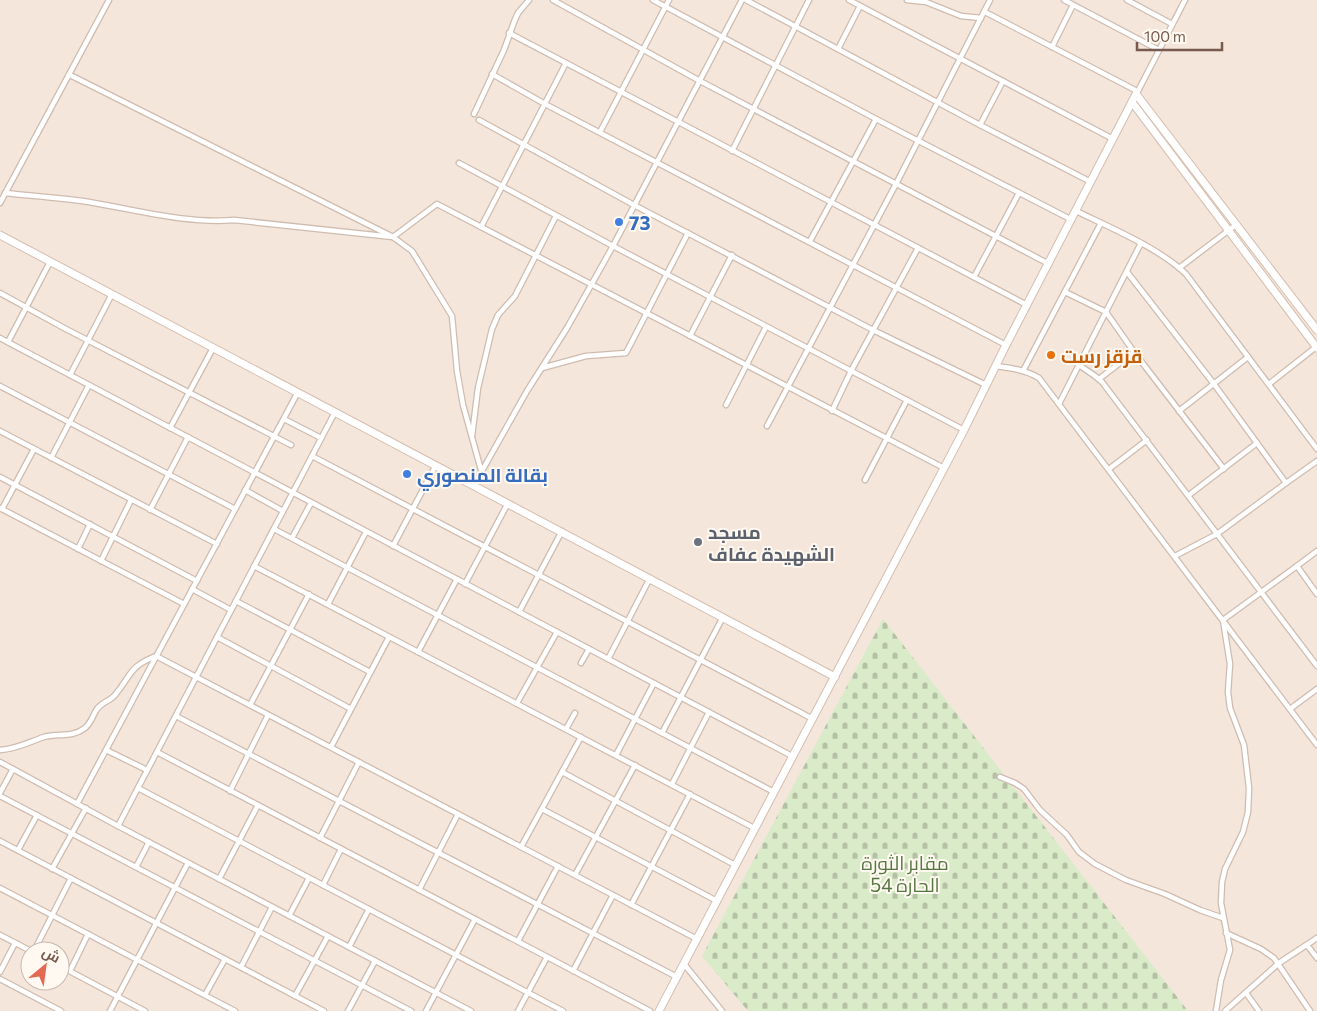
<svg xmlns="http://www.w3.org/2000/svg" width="1317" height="1011" font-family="Commissioner,Cairo,sans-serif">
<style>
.residential{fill:#f4e6da;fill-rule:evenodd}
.cemetery{fill:url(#cemetery-stones)}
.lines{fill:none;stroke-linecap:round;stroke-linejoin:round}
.minor-casing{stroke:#cfbcb0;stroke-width:7}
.secondary-casing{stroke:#d5beb0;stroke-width:9}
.minor{stroke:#fff;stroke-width:4.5}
.secondary{stroke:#fff;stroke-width:7}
.shop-dot{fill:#3f7fe0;stroke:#fff9f2;stroke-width:2}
.food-dot{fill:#e8710a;stroke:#fff9f2;stroke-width:2}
.worship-dot{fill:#6b7280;stroke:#fff9f2;stroke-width:2}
.labels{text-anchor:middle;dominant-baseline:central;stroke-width:4;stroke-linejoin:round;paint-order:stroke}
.shop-label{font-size:19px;font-weight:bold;fill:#366cbe;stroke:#fff9f2;text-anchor:start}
.food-label{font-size:19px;font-weight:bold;fill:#c56008;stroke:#fff9f2;text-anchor:start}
.worship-label{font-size:19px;font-weight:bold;fill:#5b616d;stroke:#fff9f2;text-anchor:start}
.park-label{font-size:19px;fill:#567842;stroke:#fff9f2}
</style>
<defs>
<pattern id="cemetery-stones" width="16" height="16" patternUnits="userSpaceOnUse" patternTransform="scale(1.25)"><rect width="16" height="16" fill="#d9ebc9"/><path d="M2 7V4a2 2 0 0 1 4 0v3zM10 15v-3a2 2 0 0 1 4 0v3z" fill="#b5c1a5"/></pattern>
</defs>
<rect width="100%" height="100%" fill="#fdf5eb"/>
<path class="residential" d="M0,0H1317V1011H0ZM30,951H60V981H30Z"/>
<path class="cemetery" d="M883,619L1188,1011H748L702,956Z"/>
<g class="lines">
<g class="minor-casing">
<g id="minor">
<path d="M553,0L700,81L1049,264"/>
<path d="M653,0L876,119L1072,220"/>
<path d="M746,0L980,125L1091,182"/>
<path d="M849,0L1113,139"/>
<path d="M907,0L926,2L961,16L981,18"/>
<path d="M1064,0L1159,50"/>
<path d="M1127,0L1172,24"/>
<path d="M985,12L1137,91"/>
<path d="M509,33L1027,305"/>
<path d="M1052,47L1073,5"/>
<path d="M838,49L860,6"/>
<path d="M492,74L545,104L1006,345"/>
<path d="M70,75L393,237L412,251L452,316L457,371L463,405L481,470"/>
<path d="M1137,93L1185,0"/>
<path d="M474,114L504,50L514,22L518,13L529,0"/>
<path d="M479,120L634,205L873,330L986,385"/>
<path d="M980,125L1003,81"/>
<path d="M600,132L669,0"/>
<path d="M732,151L809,0"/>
<path d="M459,163L613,246L964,430"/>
<path d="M5,193C33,196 61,198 89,202C137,210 186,224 234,220L393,237L437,204L944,468"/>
<path d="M0,203L109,0"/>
<path d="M1076,211C1111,228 1159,248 1186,274L1317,449"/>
<path d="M481,227L566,63"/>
<path d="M810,241L876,119"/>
<path d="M1179,268L1237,224"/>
<path d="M1127,272L1214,384L1286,483L1217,534L1175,556"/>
<path d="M974,277L1019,193"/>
<path d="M1065,292L1106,312L1134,352L1224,469"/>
<path d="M0,293L64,328L291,445"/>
<path d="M690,336L732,255"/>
<path d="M0,338L792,756"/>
<path d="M8,342L50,262"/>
<path d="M1079,365L1095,376L1102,382L1317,666"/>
<path d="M996,366C1011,368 1026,370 1039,378L1317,745"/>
<path d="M542,368L586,356L626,353L688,233"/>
<path d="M1023,371L1101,223"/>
<path d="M70,375L112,294"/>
<path d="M1099,379L1134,352"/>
<path d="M1269,384L1316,347"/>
<path d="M0,386L235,509"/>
<path d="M1059,404L1141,243"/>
<path d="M726,405L766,327"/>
<path d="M832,411L851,371L918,248"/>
<path d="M1179,411L1248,357"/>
<path d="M284,419L321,438"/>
<path d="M767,426L896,184L990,0"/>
<path d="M170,428L213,348"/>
<path d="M0,431L217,544"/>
<path d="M472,436L478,388L492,329L498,315L515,296L556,216"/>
<path d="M312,456L813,719"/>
<path d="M51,458L89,385"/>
<path d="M1109,469L1147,440"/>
<path d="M0,477L197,581"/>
<path d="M865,480L907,400"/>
<path d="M1286,483L1317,461"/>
<path d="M474,485L527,391L567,328L613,246L742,0"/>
<path d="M245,490L283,511"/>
<path d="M1189,495L1257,443"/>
<path d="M0,508L184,604"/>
<path d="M2,509L34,449"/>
<path d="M150,510L188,437"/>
<path d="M274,529L774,792"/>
<path d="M292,538L311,503"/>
<path d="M393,546L436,465"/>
<path d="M78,549L90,524"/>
<path d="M101,561L131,500"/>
<path d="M254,566L754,828"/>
<path d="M1297,566L1317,551"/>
<path d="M465,584L508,503"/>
<path d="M192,589L231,610"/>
<path d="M236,601L370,672"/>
<path d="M328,604L366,532"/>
<path d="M519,612L562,531"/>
<path d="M217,637L351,709"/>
<path d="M418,652L457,579"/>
<path d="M608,659L650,578"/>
<path d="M581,663L589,649"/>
<path d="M517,703L557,632"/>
<path d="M250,705L309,594"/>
<path d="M1290,709L1317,689"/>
<path d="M176,716L677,977"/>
<path d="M566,729L575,713"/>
<path d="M662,733L723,617"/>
<path d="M331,747L389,637"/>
<path d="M0,750C17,749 29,742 44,737C58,733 72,738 85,728C91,723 93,715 97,709C102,702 110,701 115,695C132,675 128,667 156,656L697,939"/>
<path d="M106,750L147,770"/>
<path d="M157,752L650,1011"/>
<path d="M616,755L654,683"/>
<path d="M0,762L118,826L471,1011"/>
<path d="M562,772L735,865"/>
<path d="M1000,777L1015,783L1024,789L1040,810L1067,835L1079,852L1095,864L1126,880L1165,894L1200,910L1223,918"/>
<path d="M672,784L709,712"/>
<path d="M138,788L563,1011"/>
<path d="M230,791L268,715"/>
<path d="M0,793L13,769"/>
<path d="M0,796L411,1011"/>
<path d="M77,804L298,392"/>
<path d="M542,809L717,901"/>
<path d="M118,826L335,412"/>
<path d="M320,838L359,762"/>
<path d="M0,841L324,1011"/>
<path d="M521,847L581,737"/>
<path d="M18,850L37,815"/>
<path d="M136,867L149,842"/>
<path d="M52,869L86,808"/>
<path d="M575,875L635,765"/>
<path d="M219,879L258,805"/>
<path d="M323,885L341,849"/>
<path d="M0,888L235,1011"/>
<path d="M419,890L458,814"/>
<path d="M631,905L690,794"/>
<path d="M289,916L309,878"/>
<path d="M1226,933L1261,949L1274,958L1310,1011"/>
<path d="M0,935L31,951"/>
<path d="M518,941L558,866"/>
<path d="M1307,945L1317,958"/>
<path d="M349,947L369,909"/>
<path d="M34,951L71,878"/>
<path d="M684,964L722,1011"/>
<path d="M60,966L145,1011"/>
<path d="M241,967L272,907"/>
<path d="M70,971L88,934"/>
<path d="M573,971L613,895"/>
<path d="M0,972L15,943"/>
<path d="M0,979L61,1011"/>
<path d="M1246,993L1259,1011"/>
<path d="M205,995L225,959"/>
<path d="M295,996L328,936"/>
<path d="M110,1011L188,863"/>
<path d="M348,1011L375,961"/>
<path d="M426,1011L475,919"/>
<path d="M518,1011L547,957"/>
<path d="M1216,1011L1221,980L1230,950L1221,903L1222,882L1225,869L1243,832L1248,812L1249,788L1244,745L1230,708L1228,692L1230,664L1223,620L1297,566L1317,594"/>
<path d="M1225,1011L1279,963L1317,938"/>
</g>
</g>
<g class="secondary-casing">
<g id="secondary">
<path d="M1132,102L1317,348"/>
<path d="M0,235L835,677"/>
<path d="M659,1011L964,430L1006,345L1136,94L1317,330"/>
</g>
</g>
<use href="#minor" class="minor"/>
<use href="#secondary" class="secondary"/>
</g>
<g class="shop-dot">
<circle cx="619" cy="222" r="5"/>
<circle cx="407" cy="474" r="5"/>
</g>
<circle class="food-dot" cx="1051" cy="355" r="5"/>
<circle class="worship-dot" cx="698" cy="542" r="5"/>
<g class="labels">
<g class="shop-label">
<text x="629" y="222">73</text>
<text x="417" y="474">بقالة المنصوري</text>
</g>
<g class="food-label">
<text x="1061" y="355">قزقز رست</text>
</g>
<g class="worship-label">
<text x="708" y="531">مسجد<tspan x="708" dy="22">الشهيدة عفاف</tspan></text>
</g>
<g class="park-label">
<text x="905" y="862">مقابر الثورة<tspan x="905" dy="22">الحارة 54</tspan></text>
</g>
</g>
<g transform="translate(45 966) rotate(29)"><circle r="24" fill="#fff9f2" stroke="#c9b9b0"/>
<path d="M0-4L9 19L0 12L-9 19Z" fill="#e46953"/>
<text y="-8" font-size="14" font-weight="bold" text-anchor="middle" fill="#785a4e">ش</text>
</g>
<path d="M1137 42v8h85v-8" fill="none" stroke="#785a4e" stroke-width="2.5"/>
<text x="1144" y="42" font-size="15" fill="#785a4e" stroke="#fff9f2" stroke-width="4" paint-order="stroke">100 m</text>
</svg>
